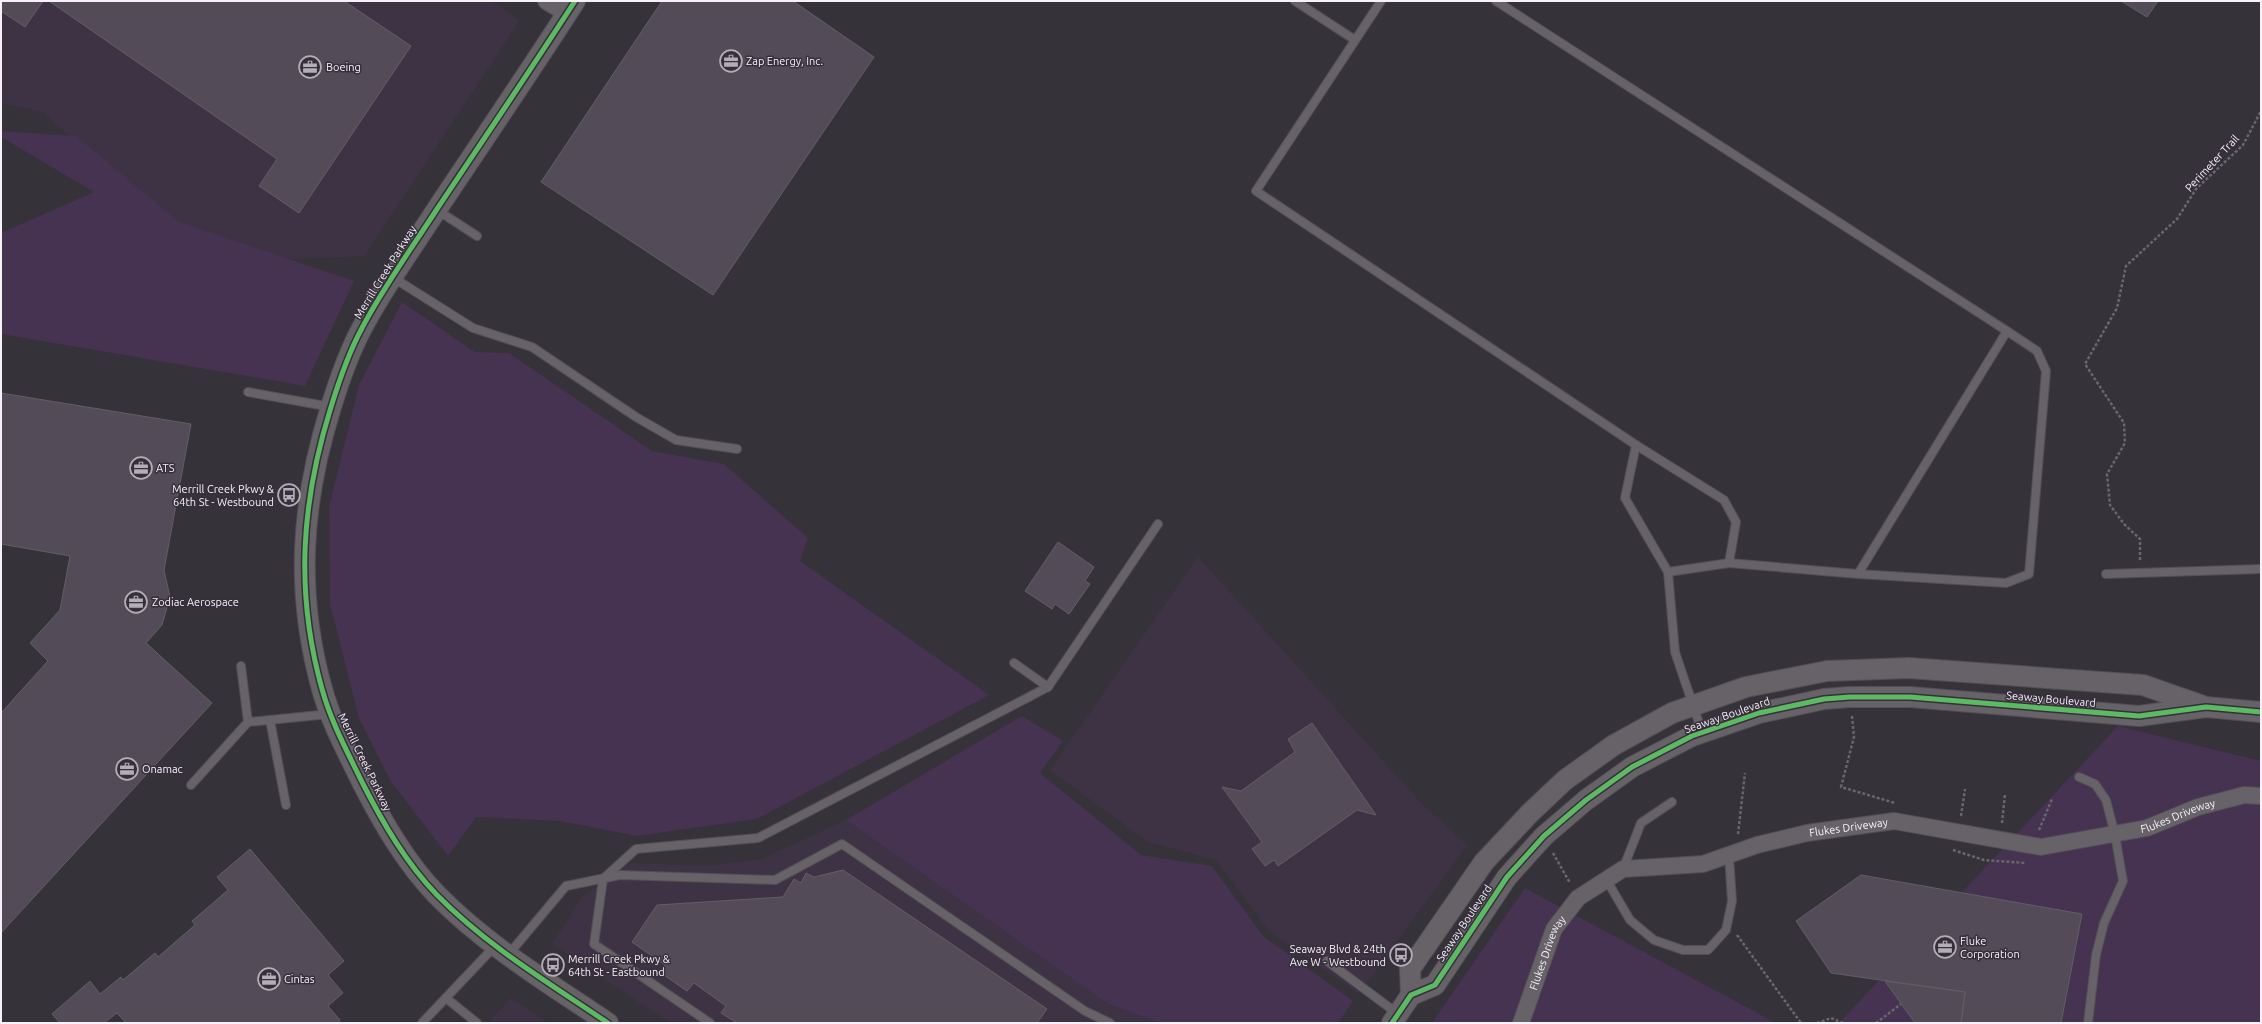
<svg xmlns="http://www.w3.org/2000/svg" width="2262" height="1024" font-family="Ubuntu,sans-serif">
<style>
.built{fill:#3e3344}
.green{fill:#463251}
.building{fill:#544b59;stroke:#625f64}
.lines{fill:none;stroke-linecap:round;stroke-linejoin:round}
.service-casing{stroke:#514e54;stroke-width:10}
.minor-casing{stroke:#514e54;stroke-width:18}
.tertiary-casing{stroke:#514e54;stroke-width:22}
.path{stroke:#69676b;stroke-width:2.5;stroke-dasharray:3 2;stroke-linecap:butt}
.service{stroke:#666268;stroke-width:8}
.minor{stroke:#666268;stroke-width:16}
.tertiary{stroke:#666268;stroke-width:20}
.cycleway-casing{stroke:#372f3c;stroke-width:8}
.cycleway{stroke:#5cba63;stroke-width:5}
.labels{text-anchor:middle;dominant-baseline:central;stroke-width:3;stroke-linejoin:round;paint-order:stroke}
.poi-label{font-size:11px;fill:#f7f2fa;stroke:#372f3c;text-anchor:start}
.street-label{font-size:11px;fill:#f7f2fa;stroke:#372f3c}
</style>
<rect width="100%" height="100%" fill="#363239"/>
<g class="built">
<path d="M1,1H491L520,20L364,256L209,263L43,112L1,103Z"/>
<path d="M1198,557L1423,805L1467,845L1359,994L1270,932L1216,860L1148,842L1050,770Z"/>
<path d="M846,820L1108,1004L1161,1023H670L552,944L582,897L630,863L708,866L762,859Z"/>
<path d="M511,998L548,1023H488Z"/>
</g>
<g class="green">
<path d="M1,131L76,136L179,222L354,281L305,386L1,334V233L94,192L1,137Z"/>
<path d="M402,302L475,352L509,353L652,451L724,464L808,538L800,561L989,695L757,819L637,836L560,821L476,817L448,856L390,780L359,718L330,604L329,507L359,385Z"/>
<path d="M1022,716L1063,741L1040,773L1141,855L1212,866L1263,936L1353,1001L1338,1023H1161L1108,1004L846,820Z"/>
<path d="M2118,726L2261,761V1023H1839Z"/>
<path d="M1525,888L1776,1023H1432Z"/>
</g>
<g class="building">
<path d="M1,1H43L25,27L1,11Z"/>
<path d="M49,1H344L411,46L299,213L259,186L277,159Z"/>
<path d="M662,1H793L874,57L713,295L541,182Z"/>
<path d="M2121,1H2158L2147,17Z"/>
<path d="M1,393L191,424L164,570L170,597L162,625L146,643L212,703L1,933V713L48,661L30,643L60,610L70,556L1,544Z"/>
<path d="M1058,542L1094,567L1085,581L1090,584L1069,614L1055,604L1052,609L1025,591Z"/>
<path d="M1312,723L1376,815L1357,810L1278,866L1274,860L1265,866L1252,849L1262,842L1222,787L1241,791L1295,752L1288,739Z"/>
<path d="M250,849L344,961L328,975L343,993L328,1006L340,1020L338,1023H126L117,1013L104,1023H60L52,1014L90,981L100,994L121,977L123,980L155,953L158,957L195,925L192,921L228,890L217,877Z"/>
<path d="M843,870L1047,1009L1037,1023H737L721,1013L726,1006L694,983L687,991L661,973L665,965L632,942L657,905L783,897L794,879L801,883L806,873L814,877Z"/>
<path d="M1861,875L2082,914L2061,1023H1961L1965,992L1831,973L1796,921Z"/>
<path d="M1885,981L1965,992L1961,1023H1915Z"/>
</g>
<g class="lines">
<g class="service-casing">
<g id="service">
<path d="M1295,1L1355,40"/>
<path d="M1381,1L1256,191L1636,445L1724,500L1736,522L1729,563L1668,572L1675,652L1702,732"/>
<path d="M1496,1L2007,331L2037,351L2046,371L2029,574L2006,583L1858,574L2007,331"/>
<path d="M437,210L477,236"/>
<path d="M392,277L473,328L532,347L636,417L676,440L737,449"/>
<path d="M248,392L331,407"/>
<path d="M1636,445L1625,498L1668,572"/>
<path d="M1729,563L1858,574"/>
<path d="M2106,574L2261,569"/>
<path d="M1014,663L1048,687"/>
<path d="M270,720L286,805"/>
<path d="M248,722L330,714"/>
<path d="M2079,777L2095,784L2106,800L2115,835L2123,881L2104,923L2096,955L2088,1023"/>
<path d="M191,785L248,722L241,666"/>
<path d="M1623,869L1641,823L1672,802"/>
<path d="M1606,879L1630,920L1654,940L1683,950H1708L1726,930L1732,901L1729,855"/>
<path d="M508,955L566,886L620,875L775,880L842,844L1085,1011L1110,1023"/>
<path d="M1327,961L1398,1014"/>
<path d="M446,998L477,1023"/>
<path d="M422,1023L495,946"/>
<path d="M710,1023L594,944L603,879L636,849L758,838L1048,687L1158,524"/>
</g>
</g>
<g class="minor-casing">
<g id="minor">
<path d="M546,1L567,14"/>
<path id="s1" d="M1521,1023L1554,929L1578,898L1623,869L1703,864L1757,845L1807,833L1894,821L2041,847L2147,828L2198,807L2244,795L2261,796"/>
</g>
</g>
<g class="tertiary-casing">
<g id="tertiary">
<path d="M575,1C530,71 483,140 437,209C412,248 384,286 362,328C349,352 339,381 331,407C301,503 295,592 322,689C331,722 348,753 363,784C383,823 406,863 437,895C487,946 549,983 608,1023"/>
<path d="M1411,995L1410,969L1484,862L1530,813L1565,780L1614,745L1672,713L1746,687L1827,671L1909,668L2143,685L2203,706"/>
<path d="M1392,1023L1411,995L1435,985L1507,877L1544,836L1586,800L1632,767L1692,736L1759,713L1824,699L1850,697H1910L2139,716L2206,707L2261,712"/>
</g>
</g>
<g class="path">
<path d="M2140,560V539L2124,524L2110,505L2107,474L2125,443L2124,423L2085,364L2117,308L2126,266L2177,219L2196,189L2243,145L2261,111"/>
<path d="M1852,716L1854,737L1841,787L1895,803"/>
<path d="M1961,816L1965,789"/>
<path d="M2002,823L2005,794"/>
<path d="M2039,830L2052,799"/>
<path d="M1738,834L1745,773"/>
<path d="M1953,850L1984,860L2025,863"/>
<path d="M1553,853L1570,883"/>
<path d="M1737,935L1801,1023"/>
<path d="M1817,1023L1831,1018L1843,1023"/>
<path d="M1876,1023L1901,1004"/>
</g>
<use href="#service" class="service"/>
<use href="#minor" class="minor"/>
<use href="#tertiary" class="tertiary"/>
<g class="cycleway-casing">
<g id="cycleway">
<path d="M575,1C530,71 483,140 437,209C412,248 384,286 362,328C349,352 339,381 331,407C301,503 295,592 322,689C331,722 348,753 363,784C383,823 406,863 437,895C487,946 549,983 608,1023"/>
<path d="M1392,1023L1411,995L1435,985L1507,877L1544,836L1586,800L1632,767L1692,736L1759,713L1824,699L1850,697H1910L2139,716L2206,707L2261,712"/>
</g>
</g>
<use href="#cycleway" class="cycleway"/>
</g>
<defs>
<g id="office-ring" transform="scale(1.15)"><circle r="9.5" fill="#372f3c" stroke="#b3afb6" stroke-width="1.5"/><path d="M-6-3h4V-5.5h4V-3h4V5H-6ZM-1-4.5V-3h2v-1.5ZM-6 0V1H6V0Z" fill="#b3afb6"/></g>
<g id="bus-ring" transform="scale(1.15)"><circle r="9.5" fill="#372f3c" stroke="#b3afb6" stroke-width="1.5"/><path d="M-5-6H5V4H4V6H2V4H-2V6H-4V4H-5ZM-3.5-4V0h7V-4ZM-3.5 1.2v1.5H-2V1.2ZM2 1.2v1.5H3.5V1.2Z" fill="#b3afb6"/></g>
</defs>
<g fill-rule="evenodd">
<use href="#office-ring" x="731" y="61"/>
<use href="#office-ring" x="310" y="67"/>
<use href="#office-ring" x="141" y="468"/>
<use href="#bus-ring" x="289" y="495"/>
<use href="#office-ring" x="136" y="602"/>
<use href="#office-ring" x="127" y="769"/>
<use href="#office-ring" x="1945" y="947"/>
<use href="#bus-ring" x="1401" y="955"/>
<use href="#bus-ring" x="553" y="965"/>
<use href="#office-ring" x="269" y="979"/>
</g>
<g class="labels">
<g class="poi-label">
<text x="746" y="61">Zap Energy, Inc.</text>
<text x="326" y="67">Boeing</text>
<text x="156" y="468">ATS</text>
<text x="274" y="489" text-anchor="end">Merrill Creek Pkwy &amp;<tspan x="274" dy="13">64th St - Westbound</tspan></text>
<text x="152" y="602">Zodiac Aerospace</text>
<text x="142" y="769">Onamac</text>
<text x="1960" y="941">Fluke<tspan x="1960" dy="13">Corporation</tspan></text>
<text x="1386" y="949" text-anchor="end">Seaway Blvd &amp; 24th<tspan x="1386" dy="13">Ave W - Westbound</tspan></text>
<text x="568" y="959">Merrill Creek Pkwy &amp;<tspan x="568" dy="13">64th St - Eastbound</tspan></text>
<text x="284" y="979">Cintas</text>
</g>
<g class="street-label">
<text transform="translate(2212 163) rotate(-47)">Perimeter Trail</text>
<text transform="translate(385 272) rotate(-58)">Merrill Creek Parkway</text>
<text transform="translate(2051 699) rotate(5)">Seaway Boulevard</text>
<text transform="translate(1727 715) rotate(-19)">Seaway Boulevard</text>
<text transform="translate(365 762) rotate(64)">Merrill Creek Parkway</text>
<text stroke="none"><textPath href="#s1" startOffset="759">Flukes Driveway</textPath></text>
<text stroke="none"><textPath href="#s1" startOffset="423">Flukes Driveway</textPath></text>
<text transform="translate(1464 923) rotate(-56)">Seaway Boulevard</text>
<text stroke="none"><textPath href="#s1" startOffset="75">Flukes Driveway</textPath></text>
</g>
</g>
<rect width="2262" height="1024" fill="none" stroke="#f7f2fa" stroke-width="4"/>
</svg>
